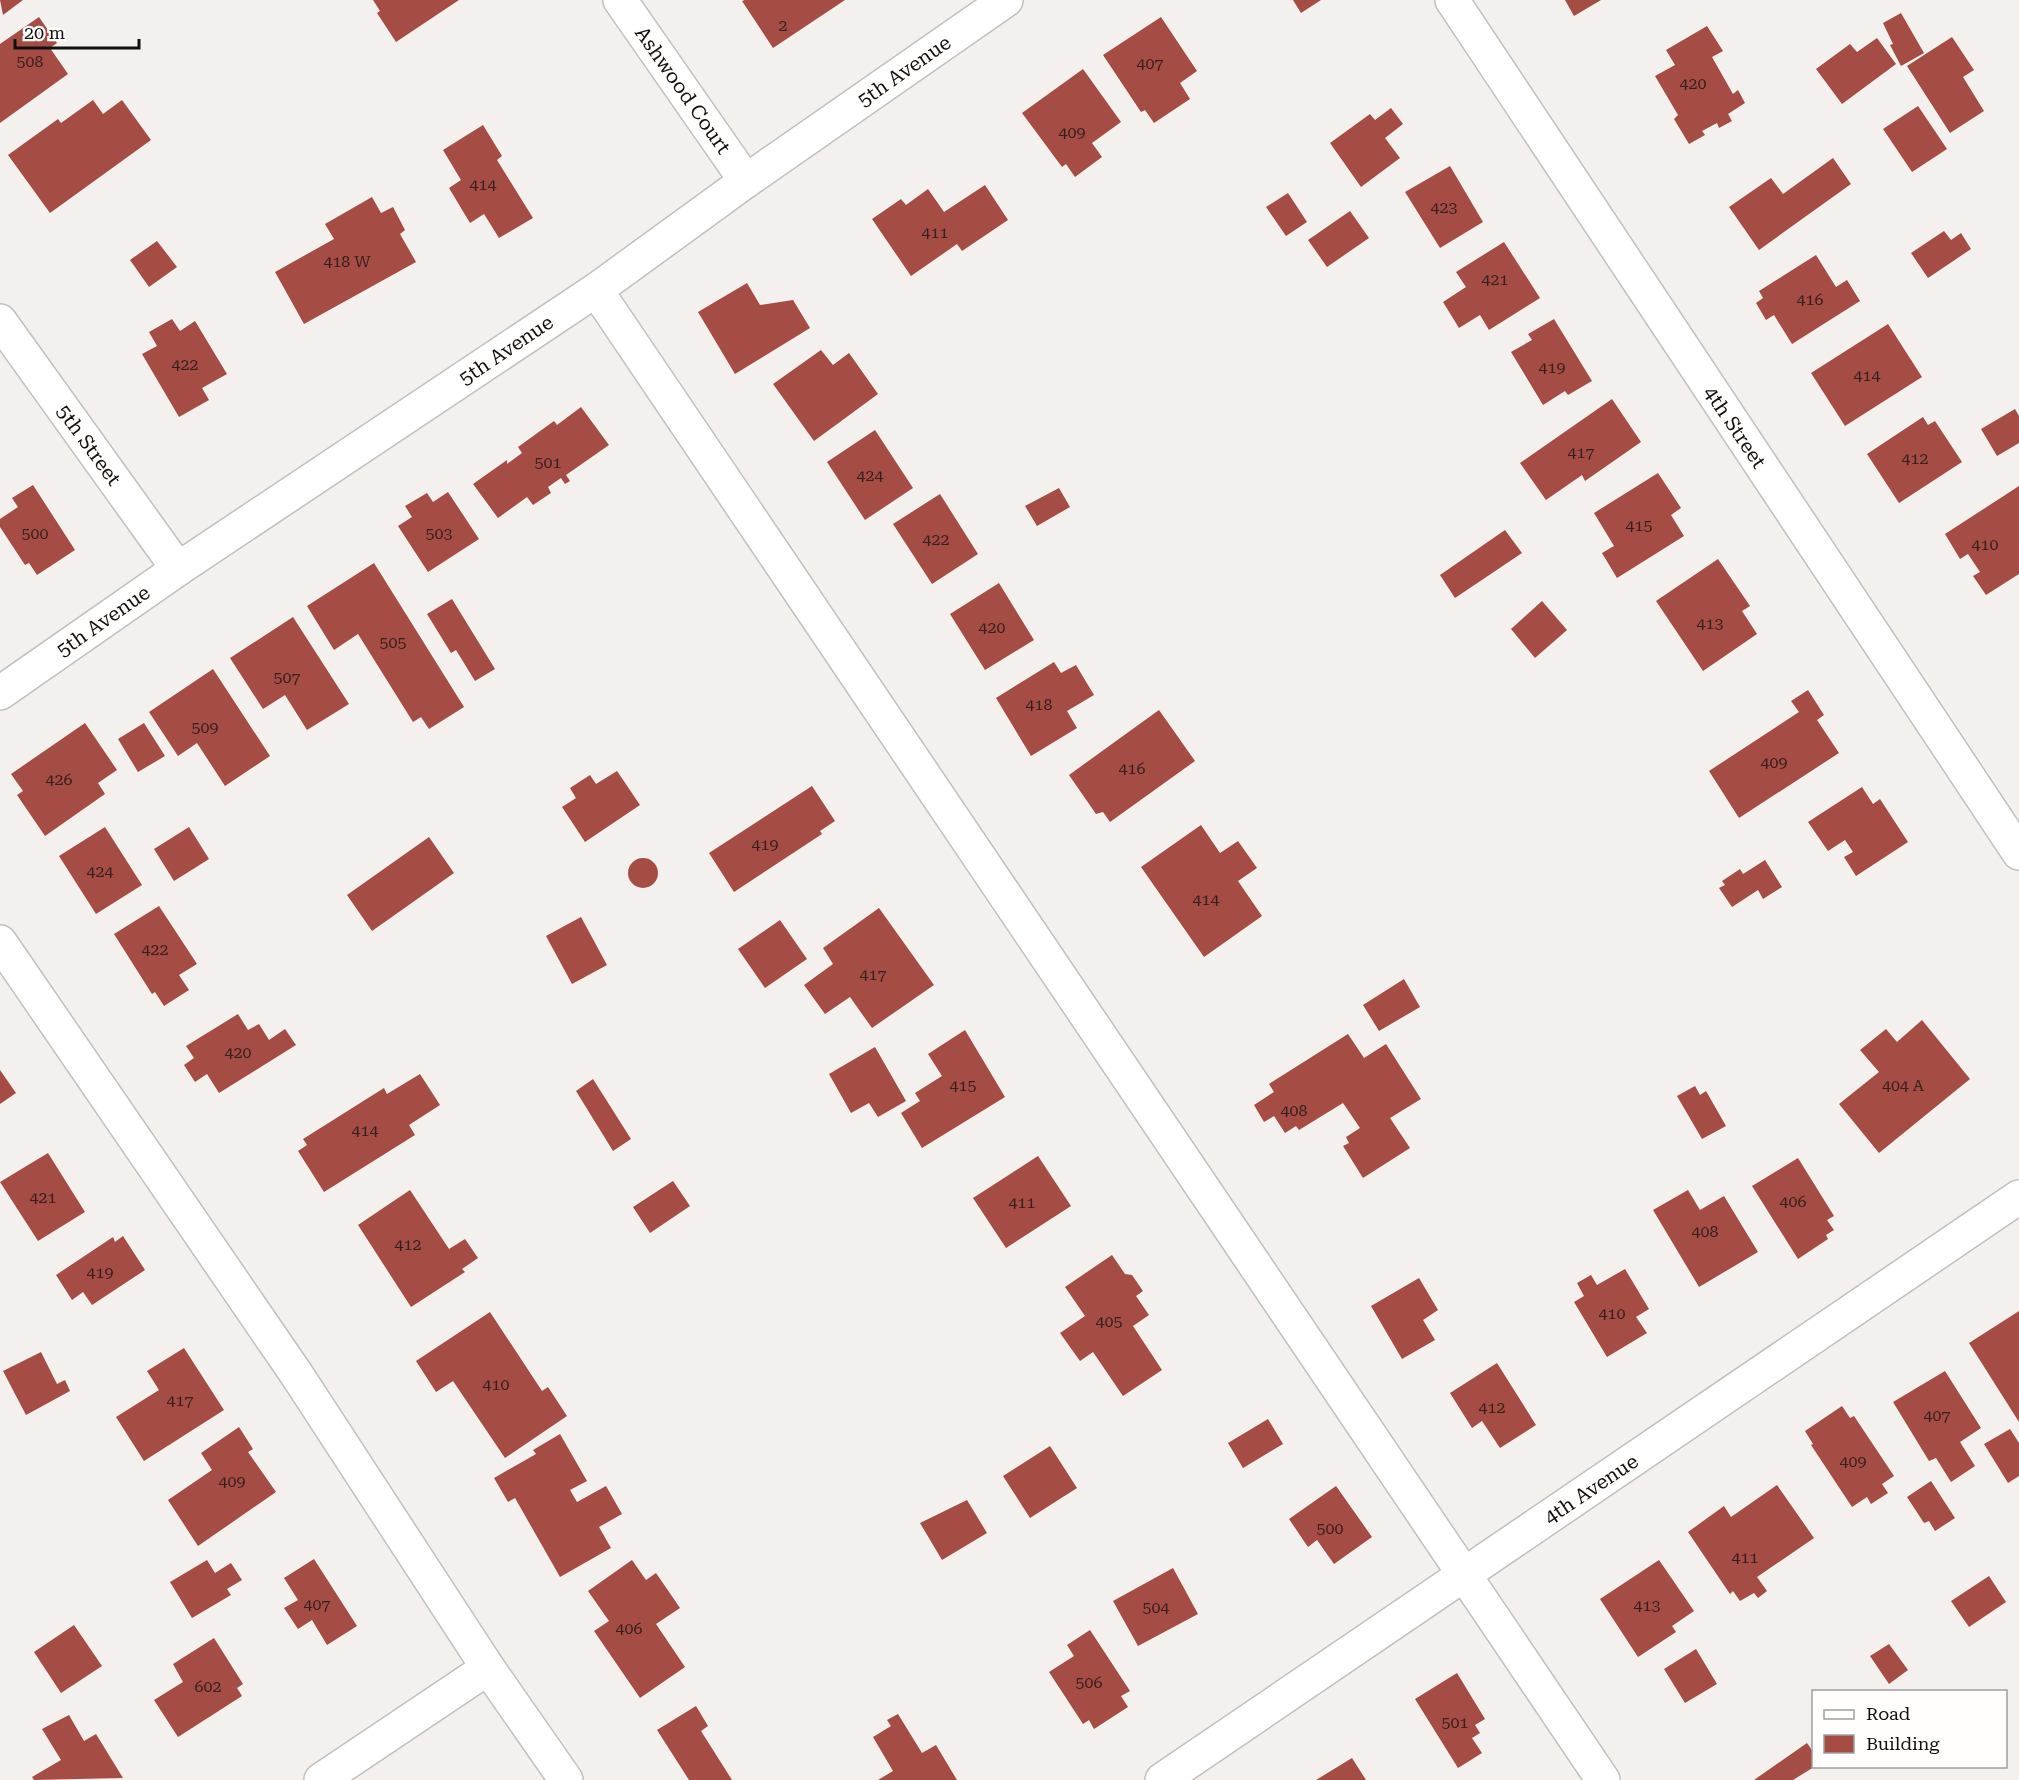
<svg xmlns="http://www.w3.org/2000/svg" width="2019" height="1780" font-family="'Roboto Serif',serif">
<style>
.building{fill:#a54c45}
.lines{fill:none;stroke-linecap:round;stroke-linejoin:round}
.minor-casing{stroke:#c2c0bd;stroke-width:36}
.minor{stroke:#fff;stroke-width:33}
.labels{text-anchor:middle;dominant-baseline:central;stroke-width:6;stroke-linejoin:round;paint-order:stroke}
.number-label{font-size:16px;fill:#361f1c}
.street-label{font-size:20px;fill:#11100f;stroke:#fffefd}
</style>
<rect width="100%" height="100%" fill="#f3f0ed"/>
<g class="building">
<path d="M0,0H23L3,15Z"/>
<path d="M373,0H459L396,42L377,13L380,11Z"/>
<path d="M745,0H845L773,48L742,1Z"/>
<path d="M1293,0H1321L1301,13Z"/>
<path d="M1565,0H1601L1574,16Z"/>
<path d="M1901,13L1924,53L1901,66L1890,45L1893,44L1883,23Z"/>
<path d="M39,17L57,43L50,48L68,74L0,123V44Z"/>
<path d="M1161,17L1197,71L1180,83L1190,99L1154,123L1145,110L1141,112L1103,55Z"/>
<path d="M1707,26L1723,51L1712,57L1733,94L1738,90L1745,103L1728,114L1732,121L1719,128L1717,123L1702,131L1705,135L1689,144L1674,119L1678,115L1655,76L1675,65L1666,50Z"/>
<path d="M1952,37L1974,70L1963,77L1984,111L1950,133L1907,66Z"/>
<path d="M1877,38L1896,64L1842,104L1816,69L1850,44L1857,52Z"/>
<path d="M1083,69L1121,122L1092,143L1102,157L1075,177L1066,164L1062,167L1022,113Z"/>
<path d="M93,100L103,114L122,100L151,140L50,213L8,155L58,119L61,123Z"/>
<path d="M1918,106L1947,149L1912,172L1883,129Z"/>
<path d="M1391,108L1403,124L1385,138L1400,158L1361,187L1330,143L1370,114L1375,120Z"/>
<path d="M483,125L502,156L497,160L533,218L499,238L484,214L470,223L449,188L461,180L443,150Z"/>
<path d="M1833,158L1851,184L1759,250L1729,207L1771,178L1783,194Z"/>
<path d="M1450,166L1483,222L1440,248L1405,192Z"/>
<path d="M985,185L1008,220L962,251L957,244L911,276L872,219L901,199L906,205L928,189L944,212Z"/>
<path d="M1288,193L1307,222L1286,236L1266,207Z"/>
<path d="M372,197L381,213L393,207L405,230L400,234L416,262L304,324L275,272L334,239L325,224Z"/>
<path d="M1350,211L1369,238L1327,267L1308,240Z"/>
<path d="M1944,231L1951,240L1961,233L1971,249L1928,278L1911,253Z"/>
<path d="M157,241L177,267L149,287L130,260Z"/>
<path d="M1504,242L1540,298L1489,330L1480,315L1459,328L1443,302L1466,287L1456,272Z"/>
<path d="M1816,255L1836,287L1847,280L1860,301L1792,344L1774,315L1766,320L1756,303L1763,298L1759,291Z"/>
<path d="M747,283L760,305L793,300L810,328L735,374L698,312Z"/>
<path d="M172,319L180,331L195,321L227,374L202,388L209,400L179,417L142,354L157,346L149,332Z"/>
<path d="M1554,319L1592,381L1568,395L1565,391L1543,405L1511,352L1532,340L1528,334Z"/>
<path d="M1888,324L1922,377L1845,426L1811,373Z"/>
<path d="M821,350L833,365L849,353L878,394L814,441L773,384Z"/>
<path d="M1612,399L1641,442L1585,481L1582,475L1546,500L1520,463Z"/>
<path d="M581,407L609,445L566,475L570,481L565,484L561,478L548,487L551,493L533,505L527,497L498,518L473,484L507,460V464L522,453L518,447L554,421L557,425Z"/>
<path d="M2015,409L2019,416V443L1997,456L1981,429Z"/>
<path d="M1923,417L1928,425L1935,421L1962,462L1899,503L1867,454Z"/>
<path d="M875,430L913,488L865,520L827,462Z"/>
<path d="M1658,473L1681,508L1671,515L1684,536L1617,578L1602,553L1614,546L1594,513Z"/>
<path d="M33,485L75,550L37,575L29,563L25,565L0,527V519L18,507L12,498Z"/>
<path d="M2019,486V574L1986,595L1973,576L1980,572L1968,554L1960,559L1945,534Z"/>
<path d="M1059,488L1070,507L1037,526L1025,506Z"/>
<path d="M448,492L479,539L428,572L398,526L412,517L405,506L427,493L433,502Z"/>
<path d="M940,494L978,554L932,584L893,524Z"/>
<path d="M1505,530L1522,553L1455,598L1440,575Z"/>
<path d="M1718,559L1750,606L1742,611L1757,634L1703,671L1656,601Z"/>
<path d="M374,563L464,707L429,729L421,717L413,722L358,634L334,650L307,606Z"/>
<path d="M999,583L1034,640L985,670L950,614Z"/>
<path d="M452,599L495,669L475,681L456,650L451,653L427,614Z"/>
<path d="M1542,601L1567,630L1535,658L1511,629Z"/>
<path d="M293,617L349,704L307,730L285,695L263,709L230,658Z"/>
<path d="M1054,662L1061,673L1076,665L1094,695L1067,711L1077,728L1031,756L996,698Z"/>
<path d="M213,669L270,756L225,786L197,743L178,756L149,712Z"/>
<path d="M1808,690L1824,715L1817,720L1839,753L1739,818L1709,771L1799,712L1791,701Z"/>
<path d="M1159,710L1195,761L1110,822L1103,812L1096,814L1069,775Z"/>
<path d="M85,723L117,770L98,783L105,794L45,836L17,795L23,791L11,774Z"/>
<path d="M144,723L165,756L138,772L118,739Z"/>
<path d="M617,771L640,805L585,842L562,807L576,798L570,788L590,775L596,784Z"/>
<path d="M812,786L835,821L820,831L822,834L734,892L709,853Z"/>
<path d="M1862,787L1873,804L1880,799L1908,842L1856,876L1844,857L1853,852L1845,840L1828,851L1808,822Z"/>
<path d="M1201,825L1220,853L1238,841L1257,868L1238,881L1262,916L1204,957L1141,867Z"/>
<path d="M105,827L142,885L96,914L59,856Z"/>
<path d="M189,827L209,859L174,881L154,849Z"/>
<path d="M429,837L454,873L372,931L347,895Z"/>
<circle cx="643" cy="873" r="15"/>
<path d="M1765,860L1782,887L1763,899L1758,890L1732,907L1719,888L1725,885L1722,881L1740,869L1743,874Z"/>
<path d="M159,906L197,964L179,975L189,990L164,1006L155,992L152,994L114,934Z"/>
<path d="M879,908L934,985L872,1028L850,997L825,1014L804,985L833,964L823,948Z"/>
<path d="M581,917L607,965L572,984L546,936Z"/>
<path d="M780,920L807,959L765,988L738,949Z"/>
<path d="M1404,979L1420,1007L1379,1031L1363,1005Z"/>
<path d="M238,1014L248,1030L259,1024L269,1040L285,1029L296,1045L219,1093L207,1074L195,1082L184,1065L194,1058L186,1046Z"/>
<path d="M1922,1020L1970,1079L1879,1153L1839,1104L1879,1072L1860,1050L1886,1029L1897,1042Z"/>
<path d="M965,1030L1005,1097L922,1148L901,1113L920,1101L915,1093L942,1076L928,1054Z"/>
<path d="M1348,1034L1364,1058L1386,1044L1421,1099L1390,1118L1410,1148L1363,1178L1343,1146L1349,1143L1346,1137L1360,1128L1343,1103L1299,1130L1296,1126L1285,1133L1274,1116L1264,1122L1254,1105L1274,1092L1269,1084Z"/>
<path d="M875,1047L906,1101L878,1117L869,1103L851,1113L829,1074Z"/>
<path d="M0,1070L16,1093L0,1104Z"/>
<path d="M420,1074L440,1105L409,1125L415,1135L324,1192L298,1151L307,1145L303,1139L384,1088L387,1094Z"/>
<path d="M593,1079L631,1139L613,1151L576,1091Z"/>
<path d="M1695,1086L1700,1095L1706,1091L1726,1126L1702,1139L1677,1096Z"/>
<path d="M48,1153L85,1212L38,1241L0,1182Z"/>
<path d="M1038,1156L1071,1206L1006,1248L973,1198Z"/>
<path d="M1798,1158L1834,1216L1827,1220L1834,1230L1826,1235L1828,1239L1798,1259L1752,1186Z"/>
<path d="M673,1181L690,1206L650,1233L633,1207Z"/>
<path d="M410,1190L449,1249L465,1239L478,1258L462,1269L465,1272L411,1307L358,1225Z"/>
<path d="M1688,1190L1700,1210L1724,1196L1758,1252L1699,1287L1653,1210Z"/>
<path d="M123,1236L145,1270L92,1305L83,1292L72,1300L56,1275L113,1237L115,1242Z"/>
<path d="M1112,1255L1125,1274L1132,1275L1143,1291L1136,1296L1149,1315L1133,1326L1162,1370L1123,1396L1093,1352L1080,1361L1060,1333L1085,1316L1065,1287Z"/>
<path d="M1625,1269L1649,1309L1636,1317L1647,1333L1607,1357L1574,1302L1584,1296L1577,1283L1591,1275L1597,1285Z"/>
<path d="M1419,1278L1438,1310L1423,1320L1435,1340L1402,1359L1371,1306Z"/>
<path d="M2019,1311V1422L1969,1343Z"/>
<path d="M490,1312L542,1391L548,1387L567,1416L505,1458L453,1381L436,1392L416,1361Z"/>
<path d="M184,1348L224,1410L144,1461L116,1417L159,1390L147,1371Z"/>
<path d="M41,1352L57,1384L65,1380L70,1391L26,1415L3,1371Z"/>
<path d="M1497,1363L1536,1425L1500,1448L1482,1421L1472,1428L1450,1393Z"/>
<path d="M1945,1371L1981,1428L1960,1442L1975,1466L1951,1482L1936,1458L1929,1461L1893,1402Z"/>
<path d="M1842,1406L1850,1418L1854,1416L1894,1476L1882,1484L1888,1493L1871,1504L1867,1497L1852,1507L1811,1445L1813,1444L1805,1431Z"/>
<path d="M1268,1419L1283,1444L1243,1468L1228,1443Z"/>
<path d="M239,1427L253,1449L248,1452L276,1492L198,1546L168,1500L212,1470L201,1453Z"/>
<path d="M2010,1429L2019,1443V1476L2008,1483L1984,1444Z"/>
<path d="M560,1434L587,1481L570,1490L577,1502L606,1486L622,1514L599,1527L611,1548L560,1577L515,1498L508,1502L494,1478L536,1454L533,1450Z"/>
<path d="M1050,1446L1077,1488L1030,1518L1003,1476Z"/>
<path d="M1931,1481L1955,1518L1935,1531L1929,1521L1924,1523L1907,1497Z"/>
<path d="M1777,1485L1814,1538L1757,1577L1767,1591L1758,1598L1754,1593L1740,1601L1733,1591L1730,1594L1688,1532L1724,1506L1731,1517Z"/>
<path d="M1336,1486L1372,1537L1334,1564L1317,1540L1308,1547L1289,1519Z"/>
<path d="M967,1500L987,1533L942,1560L920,1523Z"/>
<path d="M314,1559L357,1626L327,1645L312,1620L298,1629L284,1608L298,1600L284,1578Z"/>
<path d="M207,1560L215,1573L231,1563L242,1580L227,1589L231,1595L192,1618L170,1582Z"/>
<path d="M632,1560L646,1580L656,1573L680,1608L656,1624L685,1667L640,1698L594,1631L609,1621L588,1591Z"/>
<path d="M1659,1560L1694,1611L1672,1626L1676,1632L1638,1657L1600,1599Z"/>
<path d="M1173,1568L1198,1614L1138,1646L1113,1601Z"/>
<path d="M1989,1576L2006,1602L1969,1627L1951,1601Z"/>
<path d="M74,1625L102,1666L61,1693L34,1652Z"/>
<path d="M1090,1630L1130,1691L1121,1696L1128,1707L1094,1729L1089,1720L1083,1724L1049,1672L1074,1656L1067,1645Z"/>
<path d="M214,1638L243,1684L237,1688L242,1696L178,1737L154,1700L183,1682L173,1664Z"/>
<path d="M1889,1644L1908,1670L1889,1684L1870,1656Z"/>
<path d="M1696,1649L1717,1684L1685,1703L1664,1669Z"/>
<path d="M1457,1673L1485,1719L1475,1725L1480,1733L1472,1738L1482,1753L1458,1768L1415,1699Z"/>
<path d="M696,1706L708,1726L701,1731L732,1780H689L657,1730Z"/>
<path d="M898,1714L922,1753L936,1745L957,1780H878L893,1771L873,1737L891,1726L887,1720Z"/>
<path d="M69,1715L84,1741L96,1734L123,1778L34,1780L32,1777L61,1760L42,1729Z"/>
<path d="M1807,1743L1814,1753V1767L1793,1780H1754Z"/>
<path d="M1352,1758L1366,1780H1316Z"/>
</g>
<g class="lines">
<g class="minor-casing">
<g id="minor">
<path d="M620,0L746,181"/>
<path d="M1452,0L2019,853"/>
<path d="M596,290L1603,1780"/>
<path d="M0,321L178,569"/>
<path d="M0,693L178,569L596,290L746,181L1006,0"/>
<path d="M0,942L297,1375L488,1668L566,1780"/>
<path d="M321,1780L488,1668"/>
<path d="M1162,1780L2019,1197"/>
</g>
</g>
<use href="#minor" class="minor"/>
</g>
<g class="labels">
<g class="number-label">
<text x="783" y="25">2</text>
<text x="30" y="61">508</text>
<text x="1150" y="63">407</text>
<text x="1693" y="83">420</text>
<text x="1072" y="132">409</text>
<text x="483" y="184">414</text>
<text x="1444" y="207">423</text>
<text x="935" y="232">411</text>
<text x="347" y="261">418 W</text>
<text x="1495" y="279">421</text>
<text x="1810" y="299">416</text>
<text x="185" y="364">422</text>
<text x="1552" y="367">419</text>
<text x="1867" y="375">414</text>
<text x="1581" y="452">417</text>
<text x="1915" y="458">412</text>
<text x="548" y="462">501</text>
<text x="870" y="475">424</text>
<text x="1639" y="525">415</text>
<text x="35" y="533">500</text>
<text x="439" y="533">503</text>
<text x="936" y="539">422</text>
<text x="1985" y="544">410</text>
<text x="1710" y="623">413</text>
<text x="992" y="627">420</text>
<text x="393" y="642">505</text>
<text x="287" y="677">507</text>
<text x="1039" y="704">418</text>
<text x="205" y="727">509</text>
<text x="1774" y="762">409</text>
<text x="1132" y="768">416</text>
<text x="59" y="779">426</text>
<text x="765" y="844">419</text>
<text x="100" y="871">424</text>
<text x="1206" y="899">414</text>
<text x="155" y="949">422</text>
<text x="873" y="974">417</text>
<text x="238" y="1052">420</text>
<text x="963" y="1085">415</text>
<text x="1903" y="1085">404 A</text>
<text x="1294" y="1110">408</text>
<text x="365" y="1130">414</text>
<text x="43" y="1197">421</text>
<text x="1793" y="1201">406</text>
<text x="1022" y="1202">411</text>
<text x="1705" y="1231">408</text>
<text x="408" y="1244">412</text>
<text x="100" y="1272">419</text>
<text x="1612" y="1313">410</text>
<text x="1109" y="1321">405</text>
<text x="496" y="1384">410</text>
<text x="180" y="1400">417</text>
<text x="1492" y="1407">412</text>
<text x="1937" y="1415">407</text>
<text x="1853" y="1461">409</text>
<text x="232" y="1481">409</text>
<text x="1330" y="1528">500</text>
<text x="1745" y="1557">411</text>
<text x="317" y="1604">407</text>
<text x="1647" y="1605">413</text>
<text x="1156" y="1607">504</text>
<text x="629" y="1628">406</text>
<text x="1089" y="1682">506</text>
<text x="208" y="1686">602</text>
<text x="1455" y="1722">501</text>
</g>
<g class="street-label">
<text transform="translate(904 71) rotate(-35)">5th Avenue</text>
<text transform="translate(683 90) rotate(55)">Ashwood Court</text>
<text transform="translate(506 350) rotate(-34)">5th Avenue</text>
<text transform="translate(1735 427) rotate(56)">4th Street</text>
<text transform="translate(89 445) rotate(54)">5th Street</text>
<text transform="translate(103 621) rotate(-35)">5th Avenue</text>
<text transform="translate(1591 1489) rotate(-34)">4th Avenue</text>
</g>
</g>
<rect x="1812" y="1690" width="195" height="78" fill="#fffefd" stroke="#a09f9e" stroke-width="1.5"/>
<rect x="1824" y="1710" width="30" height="9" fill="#ffffff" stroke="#a09f9e" stroke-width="1.5"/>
<text x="1866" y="1720" font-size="18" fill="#11100f">Road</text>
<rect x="1824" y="1735" width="30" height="18" fill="#a54c45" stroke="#a09f9e" stroke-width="1.5"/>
<text x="1866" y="1750" font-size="18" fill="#11100f">Building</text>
<path d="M15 39v9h124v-9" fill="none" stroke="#11100f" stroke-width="3"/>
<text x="24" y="39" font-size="18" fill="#11100f" stroke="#fffefd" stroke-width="4.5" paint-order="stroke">20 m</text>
</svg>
